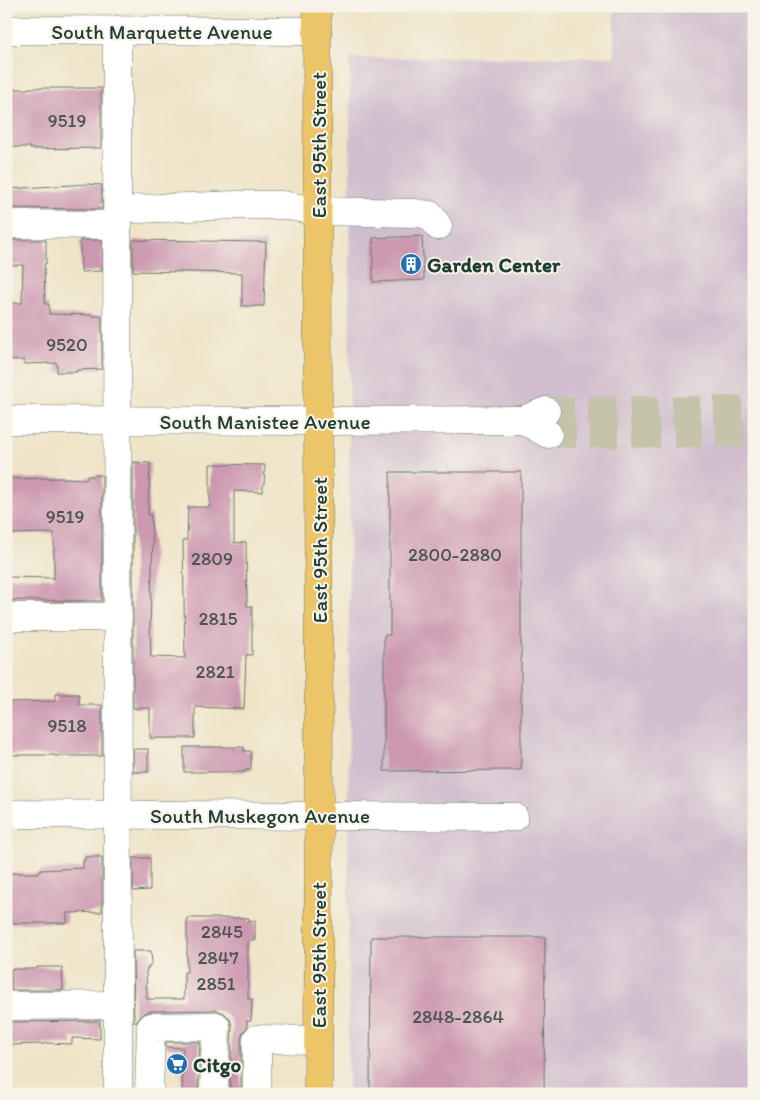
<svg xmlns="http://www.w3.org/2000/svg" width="760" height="1100" font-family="Itim,sans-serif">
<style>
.industrial{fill:#d0bdcd}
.building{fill:#cc98b0}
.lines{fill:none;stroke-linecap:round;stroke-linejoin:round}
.minor-tunnel{stroke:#c5c3aa;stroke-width:28;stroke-dasharray:28 14;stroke-linecap:butt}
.minor-casing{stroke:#687768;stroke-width:29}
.major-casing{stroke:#687768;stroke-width:29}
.minor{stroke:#fff;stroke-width:28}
.major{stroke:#edc569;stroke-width:28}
.rail-casing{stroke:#1f3d34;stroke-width:5.5}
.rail{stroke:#f7f3e8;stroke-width:4;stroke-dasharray:11;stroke-linecap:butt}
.labels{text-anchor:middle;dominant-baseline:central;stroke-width:4;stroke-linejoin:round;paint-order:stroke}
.number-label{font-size:19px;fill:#4a5453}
.street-label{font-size:21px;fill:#1f3d34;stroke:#f7f3e8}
.poi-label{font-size:21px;font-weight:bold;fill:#1f3d34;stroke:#f7f3e8;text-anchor:start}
</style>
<rect width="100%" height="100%" fill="#f7f3e8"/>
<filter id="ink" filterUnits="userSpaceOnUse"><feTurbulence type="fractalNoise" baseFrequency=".02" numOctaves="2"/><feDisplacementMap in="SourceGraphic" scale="10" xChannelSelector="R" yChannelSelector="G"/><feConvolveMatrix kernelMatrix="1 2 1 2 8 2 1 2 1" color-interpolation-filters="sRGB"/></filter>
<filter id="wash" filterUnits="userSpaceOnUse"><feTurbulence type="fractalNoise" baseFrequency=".0096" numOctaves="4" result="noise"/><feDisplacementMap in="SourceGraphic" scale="20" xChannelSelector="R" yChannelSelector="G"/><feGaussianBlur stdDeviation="1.12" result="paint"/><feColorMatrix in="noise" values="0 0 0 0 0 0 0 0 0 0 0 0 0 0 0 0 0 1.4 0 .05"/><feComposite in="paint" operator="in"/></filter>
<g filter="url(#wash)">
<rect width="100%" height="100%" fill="#efe4c8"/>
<path class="industrial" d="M614,6H754V1094H348L350,58L614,57Z"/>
<g id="blocks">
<g class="building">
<path d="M28,88H101V148L30,149V147H6V89H28Z"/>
<path d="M88,184L102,185V209L6,208V189Z"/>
<path d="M422,236L424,280L373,282V238Z"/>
<path d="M6,240H46V264H44L45,304H49V314L92,315V316H102V369L77,370V372H57V363L24,364V360H6V303H22L23,265H6Z"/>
<path d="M80,240H102V271L81,272Z"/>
<path d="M133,240L266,242L264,306H242V273L133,271Z"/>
<path d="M133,462L150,463L148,515H151L152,539H153L150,626L151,657L185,658L183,540H187L188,507H210V464L265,465L264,485H263V492L234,491V543L246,542L247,606H252V655H246L244,709L195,707V738H150V708H133Z"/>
<path d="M390,472H521V770L384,771V635H390Z"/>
<path d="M95,475H102V601L6,600V577L54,578V533L6,534V479L61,478L87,479V476H95Z"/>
<path d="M55,694H79V705H102V756H55V755H6V702L55,701Z"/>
<path d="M184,747H244V751H251V770H245V772H184Z"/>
<rect x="133" y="749" width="15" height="23"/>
<path d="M85,857H102V912L67,913V923H6V873H38V872H40V870L83,868V861H85Z"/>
<path d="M133,858H150V890L133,891Z"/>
<path d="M187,918H249L248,921H255V940H248V999H252L251,1021H247V1028L243,1032L241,1039V1094H230L232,1026L230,1019L224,1013L216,1010L151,1011L143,1014L138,1019L137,1022H134L133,951H151L152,962L146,971L147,999H184V972H187Z"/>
<path d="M371,937H545L544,1094H370Z"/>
<path d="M37,967H62L63,990H11V969H37Z"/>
<path d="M100,1021V1039L72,1038V1044L44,1043V1044L6,1045V1022Z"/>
<path d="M166,1042H200L198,1094H182L183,1048L166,1047Z"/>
</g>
</g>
</g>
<g filter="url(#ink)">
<use href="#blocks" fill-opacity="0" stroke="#687768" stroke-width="1"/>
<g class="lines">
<g class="minor-tunnel">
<path d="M546,411L754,410"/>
<path d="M548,434L754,433"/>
</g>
<g class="minor-casing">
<g id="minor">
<path d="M6,30L317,31"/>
<path d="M117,30L118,1094"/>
<path d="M138,209L237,205H282L318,211L416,213L430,215L438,226"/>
<path d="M6,224L118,225"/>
<path d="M6,420L319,421L523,420L546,411"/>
<path d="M523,420L548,434"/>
<path d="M6,617H118"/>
<path d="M6,814L514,817"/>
<path d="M6,1006L118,1005"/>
<path d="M149,1094L151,1027L216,1026L214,1094"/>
<path d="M257,1094V1039L318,1040"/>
</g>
</g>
<g class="major-casing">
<path id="major" d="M317,6L319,816L318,1094"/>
</g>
<use href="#minor" class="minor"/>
<use href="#major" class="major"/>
<g class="rail-casing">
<path id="rail" d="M751,1094L754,1080"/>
</g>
<use href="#rail" class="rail"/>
</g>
</g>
<defs>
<g id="building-disc" transform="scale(1.125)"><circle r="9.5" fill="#1f6fb2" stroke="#f7f3e8"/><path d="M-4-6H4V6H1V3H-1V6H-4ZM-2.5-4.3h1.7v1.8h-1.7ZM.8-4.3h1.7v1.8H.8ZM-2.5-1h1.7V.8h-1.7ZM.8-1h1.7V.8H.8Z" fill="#fff"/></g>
<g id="supermarket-disc" transform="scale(1.125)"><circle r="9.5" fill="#1f6fb2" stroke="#f7f3e8"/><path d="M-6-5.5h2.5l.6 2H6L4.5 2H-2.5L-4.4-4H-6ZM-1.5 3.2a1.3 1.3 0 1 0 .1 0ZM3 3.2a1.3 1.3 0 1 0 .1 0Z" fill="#fff"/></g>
</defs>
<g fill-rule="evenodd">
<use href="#building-disc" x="411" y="264"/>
<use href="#supermarket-disc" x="177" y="1064"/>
</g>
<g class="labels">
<g class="number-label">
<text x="67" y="120">9519</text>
<text x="67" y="344">9520</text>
<text x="65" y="516">9519</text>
<text x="455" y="554">2800-2880</text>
<text x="212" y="558">2809</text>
<text x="218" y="618">2815</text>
<text x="215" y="671">2821</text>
<text x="67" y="725">9518</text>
<text x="222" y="931">2845</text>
<text x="218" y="957">2847</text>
<text x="216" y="983">2851</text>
<text x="458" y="1016">2848-2864</text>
</g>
<g class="street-label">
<text x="162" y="31">South Marquette Avenue</text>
<text transform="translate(318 145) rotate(-90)">East 95th Street</text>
<text x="265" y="421">South Manistee Avenue</text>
<text transform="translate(319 550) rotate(-90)">East 95th Street</text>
<text x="260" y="815">South Muskegon Avenue</text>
<text transform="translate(318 955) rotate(-90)">East 95th Street</text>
</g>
<g class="poi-label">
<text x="427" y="264">Garden Center</text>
<text x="193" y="1064">Citgo</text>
</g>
</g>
<rect width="760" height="1100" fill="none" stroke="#f7f3e8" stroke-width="25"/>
</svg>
